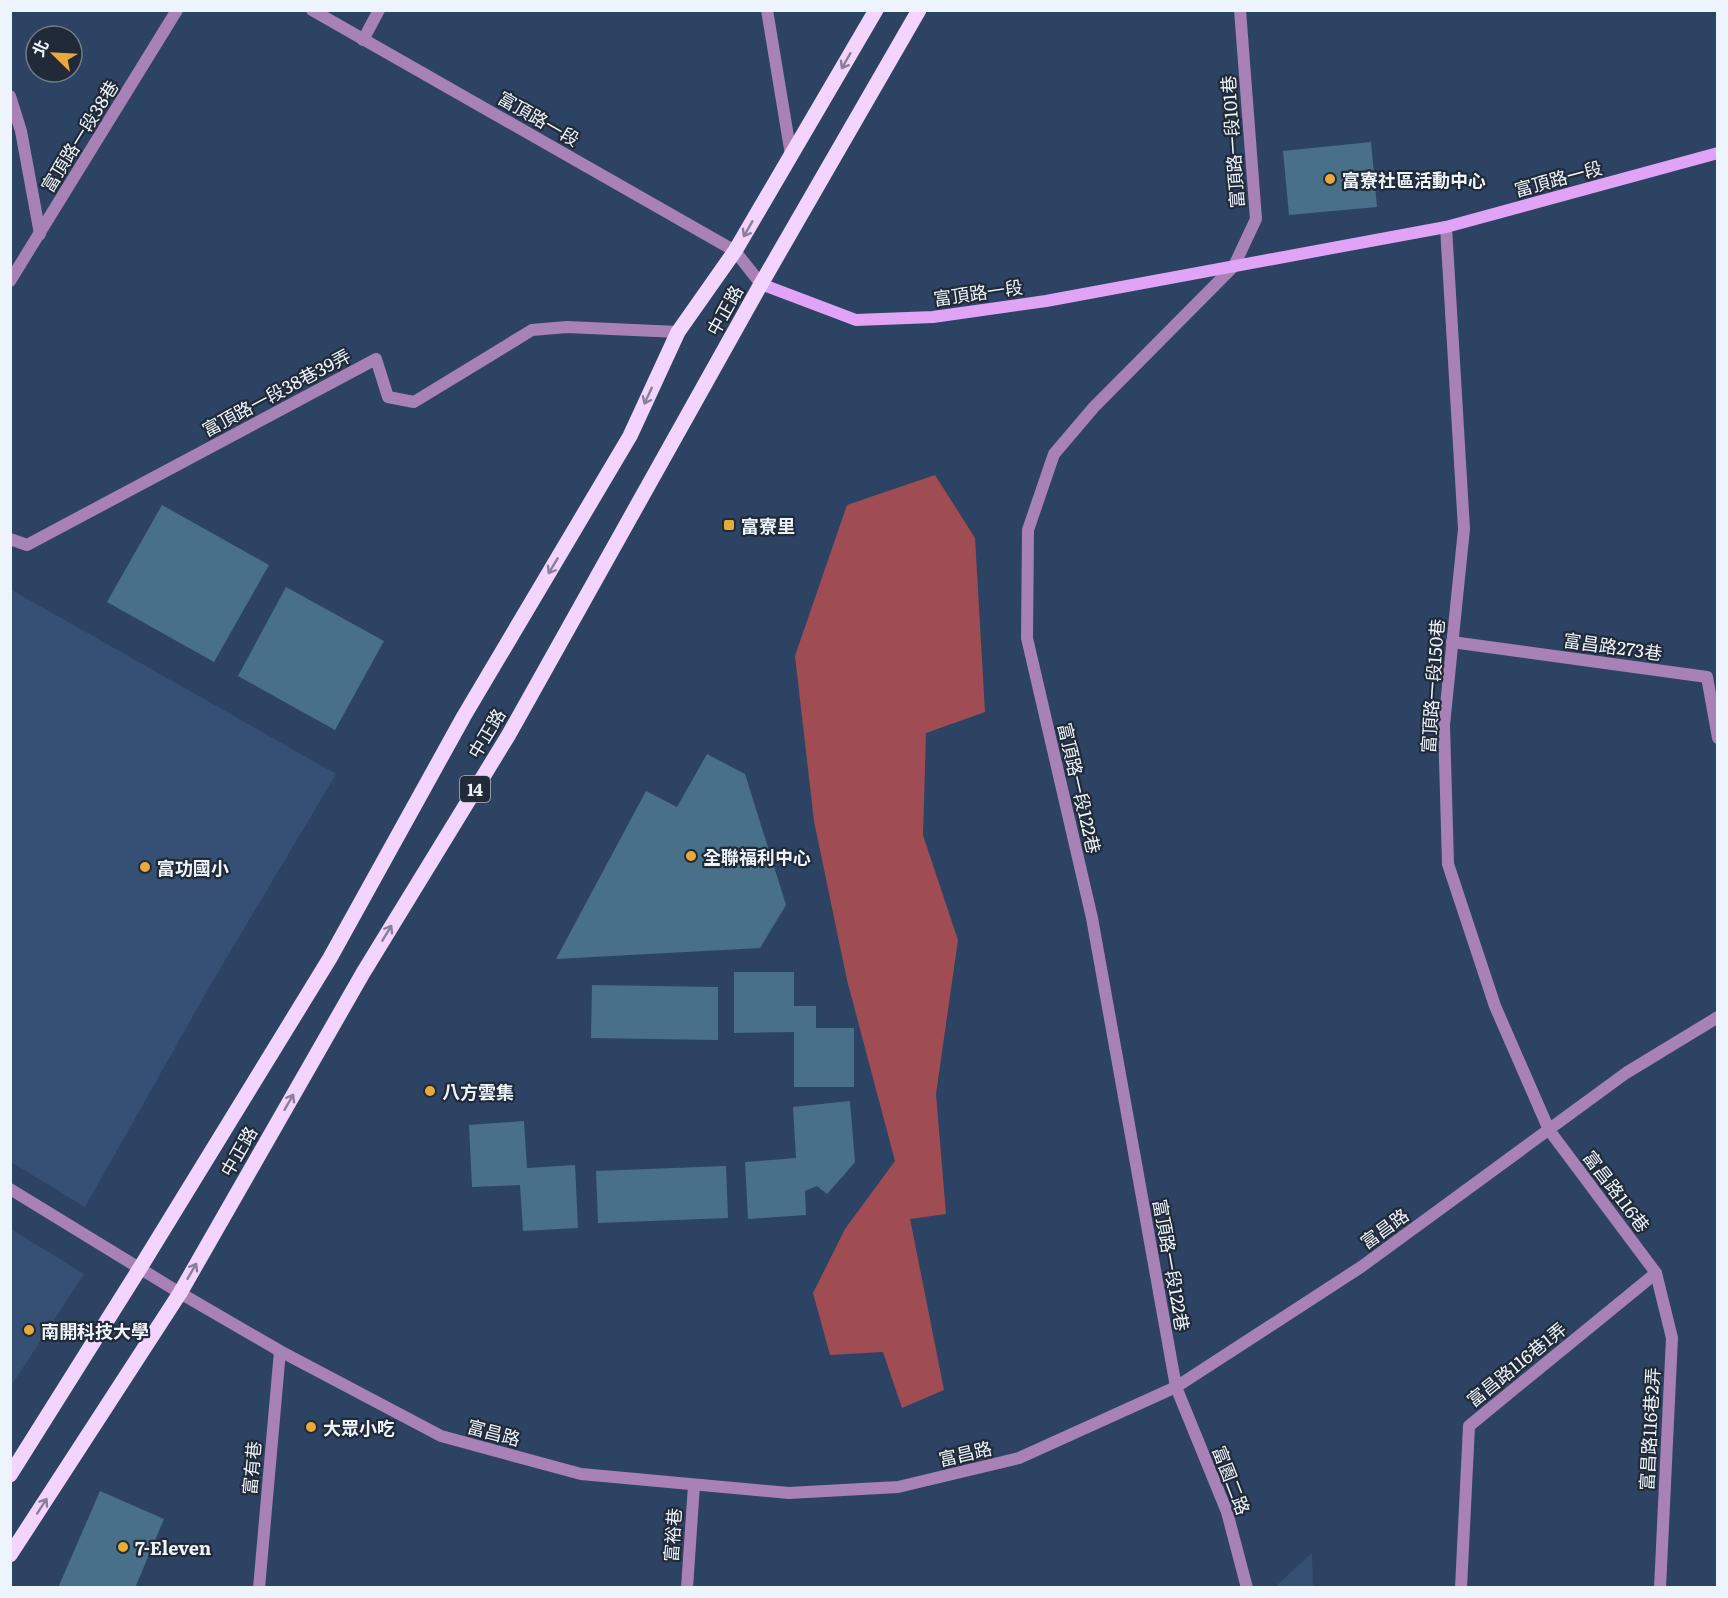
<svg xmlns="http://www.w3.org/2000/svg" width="1728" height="1598" font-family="Literata,'Noto Sans TC',serif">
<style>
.built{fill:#364f74}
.green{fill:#9f4d53}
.building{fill:#487089}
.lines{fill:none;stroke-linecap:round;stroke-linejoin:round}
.lane{stroke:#a881b6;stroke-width:12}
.street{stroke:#a881b6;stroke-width:12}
.secondary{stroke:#e1a3f6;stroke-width:12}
.primary{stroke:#f3d4fe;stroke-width:15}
.oneway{stroke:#8a7f9b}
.poi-dot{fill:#eaaa39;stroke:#202a38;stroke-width:2}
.labels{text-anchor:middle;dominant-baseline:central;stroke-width:4.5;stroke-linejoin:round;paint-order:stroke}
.shield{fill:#202a38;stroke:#b0b7c0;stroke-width:1.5}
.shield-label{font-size:16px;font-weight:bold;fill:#eef4fb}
.street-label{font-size:18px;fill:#eef4fb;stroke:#202a38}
.poi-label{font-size:18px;font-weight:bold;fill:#eef4fb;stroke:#202a38;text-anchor:start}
</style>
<rect width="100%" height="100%" fill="#2d4363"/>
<g class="built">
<path d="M10,589L336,774L211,984L85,1207L11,1162Z"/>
<path d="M11,1229L84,1274L11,1386Z"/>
<path d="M1312,1553L1313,1587H1275Z"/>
</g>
<path class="green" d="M935,475L975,538L985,712L926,733L923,835L958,940L936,1094L946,1214L910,1219L944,1390L902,1408L883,1352L830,1355L813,1293L845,1229L895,1161L847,980L814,821L795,656L847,505Z"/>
<g class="building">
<path d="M1371,142L1377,207L1289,215L1283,151Z"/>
<path d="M162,505L269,565L214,662L107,602Z"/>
<path d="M286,587L384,641L335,730L238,676Z"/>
<path d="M707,754L745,774L786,905L760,948L556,959L646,791L677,807Z"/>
<path d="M734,972H794V1006H816V1028H854V1087H794V1032L734,1033Z"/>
<path d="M592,985L718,987V1040L591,1038Z"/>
<path d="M850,1101L855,1162L844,1175L827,1194L817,1186L805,1191L806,1215L748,1219L745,1162L796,1158L793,1107Z"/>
<path d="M524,1121L527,1168L575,1165L578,1228L523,1231L520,1185L472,1187L469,1125Z"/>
<path d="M726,1166L728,1218L598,1223L596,1171Z"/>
<path d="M100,1491L164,1519L135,1588H58Z"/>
</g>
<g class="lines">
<path class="lane" d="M1234,266L1256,219L1240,10"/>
<g class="street">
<path d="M312,10L735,251L761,284"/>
<path d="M767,10L791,155"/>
<path d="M363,40L379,10"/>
<path d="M10,96L21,131L40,234"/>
<path d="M1446,227L1464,529L1444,725L1448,864L1495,1006L1549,1130L1656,1273L1672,1338L1660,1588"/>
<path d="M1234,266L1094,407L1054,454L1028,530L1027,638L1092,918L1176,1387L1227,1512L1247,1588"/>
<path d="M10,281L177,10"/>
<path d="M10,539L27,545L376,359L388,397L414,402L532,330L567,327L678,332"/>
<path d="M1452,642L1707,677L1718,738"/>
<path d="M10,1189L180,1293L280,1351L441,1436L581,1474L789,1493L898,1487L1019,1458L1176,1387L1361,1267L1626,1073L1718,1017"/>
<path d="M259,1588L280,1351"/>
<path d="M687,1588L694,1485"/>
<path d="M1461,1588L1469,1426L1656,1273"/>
</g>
<path class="secondary" d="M761,284L856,320L933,317L1046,301L1446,227L1718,153"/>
<g class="primary">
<path d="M10,1475L140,1268L330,958L464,716L630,436L678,332L735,251L876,10"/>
<path d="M10,1555L180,1293L363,973L508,736L761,284L919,10"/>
</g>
</g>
<defs><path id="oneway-shaft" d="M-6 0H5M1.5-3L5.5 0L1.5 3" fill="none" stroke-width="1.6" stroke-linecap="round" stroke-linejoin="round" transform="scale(1.5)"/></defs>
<g class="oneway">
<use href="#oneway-shaft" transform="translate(846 61) rotate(120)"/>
<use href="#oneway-shaft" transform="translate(748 229) rotate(120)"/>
<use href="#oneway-shaft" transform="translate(648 396) rotate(115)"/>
<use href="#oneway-shaft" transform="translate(553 566) rotate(121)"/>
<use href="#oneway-shaft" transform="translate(387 933) rotate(-59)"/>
<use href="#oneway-shaft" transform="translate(289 1102) rotate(-60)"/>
<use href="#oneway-shaft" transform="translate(192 1271) rotate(-60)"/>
<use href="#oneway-shaft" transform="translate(42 1506) rotate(-57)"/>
</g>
<g class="poi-dot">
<circle cx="1330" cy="179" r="6"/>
<rect x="723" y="519" width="12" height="12" rx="3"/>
<circle cx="691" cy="856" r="6"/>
<circle cx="145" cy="867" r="6"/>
<circle cx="430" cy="1091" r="6"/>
<circle cx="29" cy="1330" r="6"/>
<circle cx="311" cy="1427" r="6"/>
<circle cx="123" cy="1547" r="6"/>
</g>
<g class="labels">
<rect class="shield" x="460" y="776" width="30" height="26" rx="4.5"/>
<g class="shield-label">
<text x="475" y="789">14</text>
</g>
<g class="street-label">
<text transform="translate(539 118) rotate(30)">富頂路一段</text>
<text transform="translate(79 136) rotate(-58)">富頂路一段38巷</text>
<text transform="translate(1232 142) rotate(-94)">富頂路一段101巷</text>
<text transform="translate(1558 178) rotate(-15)">富頂路一段</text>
<text transform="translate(978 292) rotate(-8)">富頂路一段</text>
<text transform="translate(724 310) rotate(-61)">中正路</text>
<text transform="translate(276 392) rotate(-28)">富頂路一段38巷39弄</text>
<text transform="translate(1613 646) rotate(8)">富昌路273巷</text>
<text transform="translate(1432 686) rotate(-86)">富頂路一段150巷</text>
<text transform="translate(486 733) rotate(-59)">中正路</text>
<text transform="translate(1080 788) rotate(77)">富頂路一段122巷</text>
<text transform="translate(238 1151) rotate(-60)">中正路</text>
<text transform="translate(1617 1191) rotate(53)">富昌路116巷</text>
<text transform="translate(1384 1228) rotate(-36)">富昌路</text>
<text transform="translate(1172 1265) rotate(80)">富頂路一段122巷</text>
<text transform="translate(1516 1364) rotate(-39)">富昌路116巷1弄</text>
<text transform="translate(1649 1429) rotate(-87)">富昌路116巷2弄</text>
<text transform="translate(494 1432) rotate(15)">富昌路</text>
<text transform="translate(965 1453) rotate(-13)">富昌路</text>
<text transform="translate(251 1468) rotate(-85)">富有巷</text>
<text transform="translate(1232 1480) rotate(69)">富園二路</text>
<text transform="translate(672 1535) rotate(-86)">富裕巷</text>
</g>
<g class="poi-label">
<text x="1342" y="179">富寮社區活動中心</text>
<text x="741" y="525">富寮里</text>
<text x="703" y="856">全聯福利中心</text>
<text x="157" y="867">富功國小</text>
<text x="442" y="1091">八方雲集</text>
<text x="41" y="1330">南開科技大學</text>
<text x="323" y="1427">大眾小吃</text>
<text x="135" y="1547">7-Eleven</text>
</g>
</g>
<rect width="1728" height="1598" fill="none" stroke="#eef4fb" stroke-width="24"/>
<g transform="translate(54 54) rotate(294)"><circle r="28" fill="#202a38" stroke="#727b86" stroke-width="1.5"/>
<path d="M0-4.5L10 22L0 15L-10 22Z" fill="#eaaa39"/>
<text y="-9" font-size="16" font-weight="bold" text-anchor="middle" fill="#eef4fb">北</text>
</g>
</svg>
